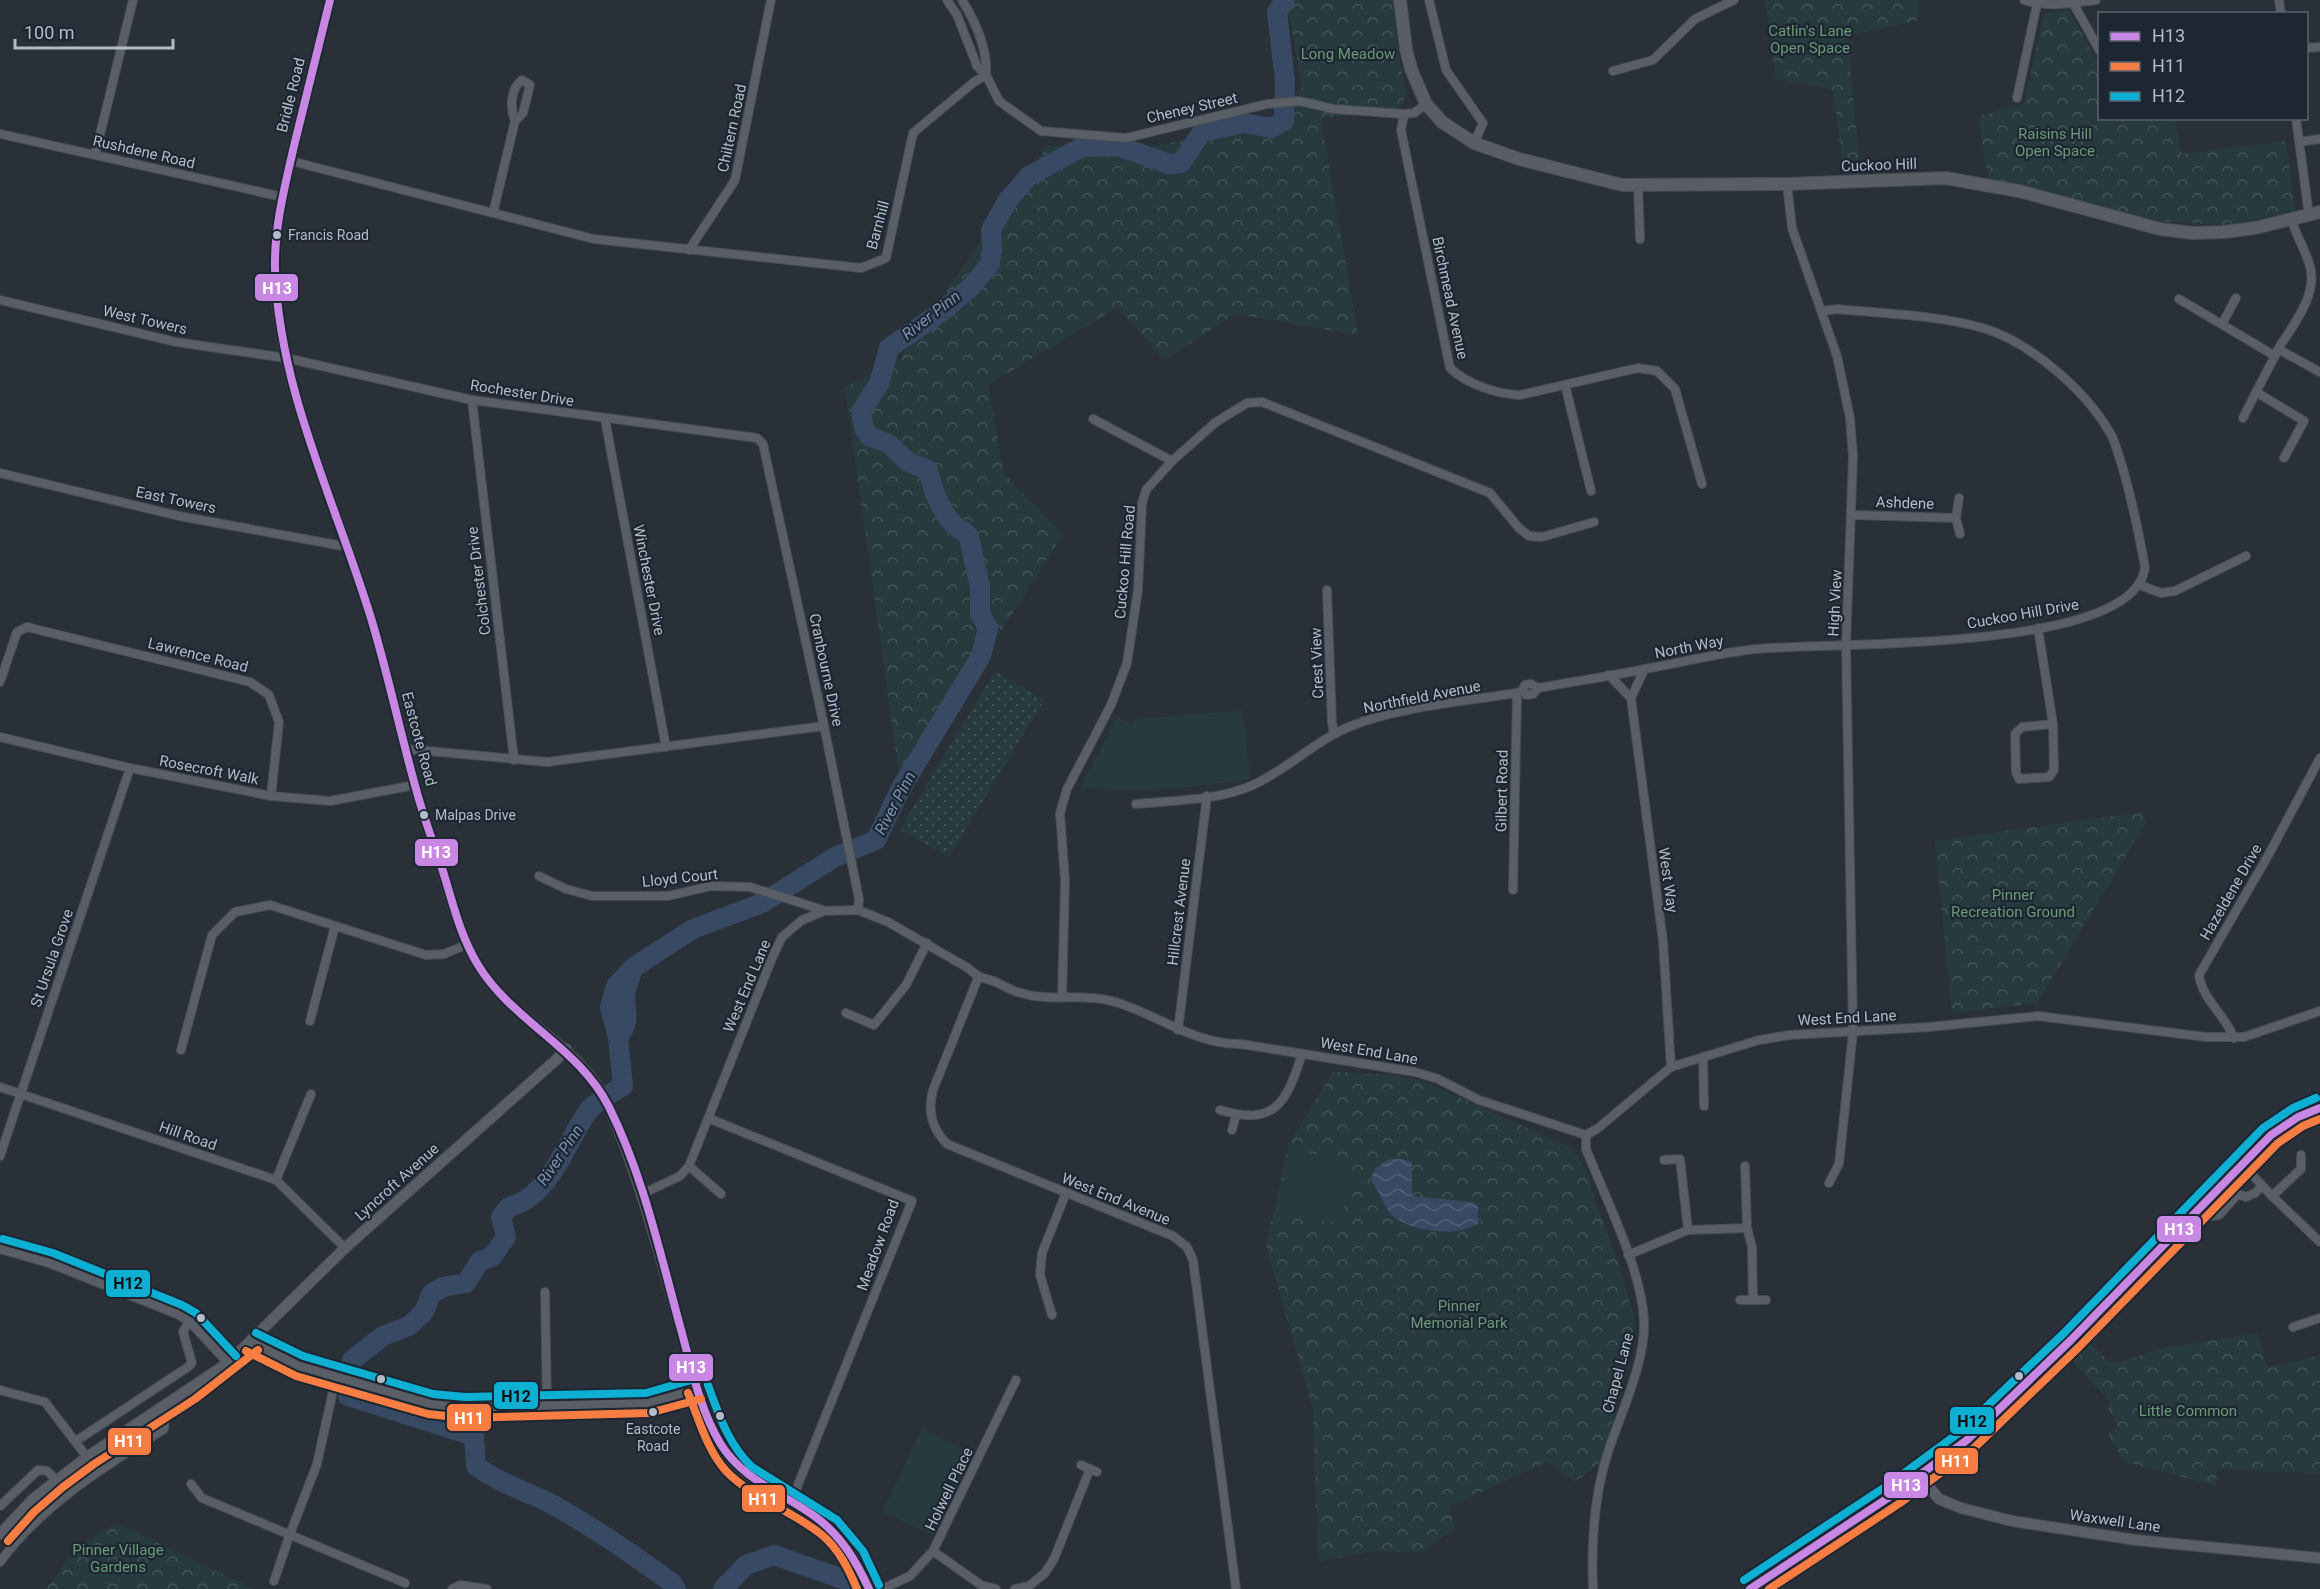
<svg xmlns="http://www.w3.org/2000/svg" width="2320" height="1589" font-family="Roboto,sans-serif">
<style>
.grass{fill:url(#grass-dots)}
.park{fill:url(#park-crowns)}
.pitch{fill:#273a3e}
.water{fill:url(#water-waves)}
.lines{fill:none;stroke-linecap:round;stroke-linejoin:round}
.river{stroke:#384963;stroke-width:20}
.minor-casing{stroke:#484c53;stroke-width:10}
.tertiary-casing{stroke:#484c53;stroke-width:12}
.secondary-casing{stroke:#484c53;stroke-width:14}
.minor{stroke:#5a5e66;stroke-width:8}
.tertiary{stroke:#5a5e66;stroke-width:10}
.secondary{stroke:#595d64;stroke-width:12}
.bus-1-casing{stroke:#1d2633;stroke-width:12}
.bus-2-casing{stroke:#1d2633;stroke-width:12}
.bus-3-casing{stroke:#1d2633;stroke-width:12}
.bus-1{stroke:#c787e3;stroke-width:8}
.bus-2{stroke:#f77d43;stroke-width:8}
.bus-3{stroke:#0dafd3;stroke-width:8}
.bus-dot{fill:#b4bcc9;stroke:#1d2633;stroke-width:2}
.labels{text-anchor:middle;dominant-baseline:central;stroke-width:4.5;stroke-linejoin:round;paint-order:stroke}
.bus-label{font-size:14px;fill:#b4bcc9;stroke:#1d2633;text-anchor:start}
.park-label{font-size:15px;fill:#6b9a76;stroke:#1d2633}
.street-label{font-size:15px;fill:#b4bcc9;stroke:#1d2633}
.water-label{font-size:16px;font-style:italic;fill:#7c92b1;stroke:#1d2633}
.line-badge{stroke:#1d2633;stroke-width:2}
.badge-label{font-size:16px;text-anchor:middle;font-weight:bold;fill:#fff}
.pale-badge-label{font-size:16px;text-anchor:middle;font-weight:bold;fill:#111}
</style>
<defs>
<pattern id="grass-dots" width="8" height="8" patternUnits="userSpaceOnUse" patternTransform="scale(1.5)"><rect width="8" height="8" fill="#273a3e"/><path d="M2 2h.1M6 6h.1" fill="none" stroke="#445559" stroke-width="1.8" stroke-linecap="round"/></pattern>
<pattern id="park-crowns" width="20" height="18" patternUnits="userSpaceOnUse" patternTransform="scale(1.5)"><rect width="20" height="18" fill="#273a3e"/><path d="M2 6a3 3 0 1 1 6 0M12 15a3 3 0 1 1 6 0" fill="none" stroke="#445559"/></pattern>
<pattern id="water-waves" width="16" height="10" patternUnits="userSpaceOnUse" patternTransform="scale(1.5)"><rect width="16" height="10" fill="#384963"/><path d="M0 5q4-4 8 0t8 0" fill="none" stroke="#526178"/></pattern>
</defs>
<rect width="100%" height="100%" fill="#2a3038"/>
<path class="grass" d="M995,671L1044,700L949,857L900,829Z"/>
<g class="park">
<path d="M1287,0H1393L1397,43L1406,93L1403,104L1394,112L1321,118L1358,335L1235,314L1164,360L1118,307L988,385L1004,474L1063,534L901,788L845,387L899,360L1048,145L1115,154L1284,120L1302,88Z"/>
<path d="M1765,0H1917V21L1848,35L1860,174L1844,175L1833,90L1776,79Z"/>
<path d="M2069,10L2099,65L2100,118L2174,119L2182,154L2286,141L2295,212L2224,225L2157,221L1988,180L1978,117L2024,103L2044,14Z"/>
<path d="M2143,812L2146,823L2037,1003L1952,1013L1935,841Z"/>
<path d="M1333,1072L1396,1075L1425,1082L1563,1144L1576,1154L1590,1177L1592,1192L1618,1263L1634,1315V1340L1604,1459L1575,1482L1547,1462L1448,1507L1455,1527L1422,1553L1373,1551L1318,1562L1313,1409L1266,1246L1289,1144Z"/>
<path d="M2258,1333L2267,1367L2320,1356V1474L2217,1469L2216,1486L2123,1461L2108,1433L2118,1427L2107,1406L2111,1403L2067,1356L2079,1350L2084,1337L2108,1361L2120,1362L2160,1349Z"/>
<path d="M116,1523L254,1589H46L76,1548Z"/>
</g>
<g class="pitch">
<path d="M1243,710L1250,779L1192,787L1139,790L1080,788L1117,717L1132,725L1135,719Z"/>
<path d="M1292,1149L1354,1162L1340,1224L1277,1212Z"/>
<path d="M922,1429L972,1453L933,1535L882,1512Z"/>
</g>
<path class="water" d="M1390,1159H1402L1412,1162V1196L1473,1202L1478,1206V1224C1456,1237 1409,1233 1390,1213C1382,1204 1380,1191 1371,1181C1372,1169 1379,1165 1390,1159Z"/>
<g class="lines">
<g class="river">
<path d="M618,1038C634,1015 622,1011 626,990C627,985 629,980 631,975"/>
<path d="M676,1589L672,1583C634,1555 596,1529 555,1506C529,1492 500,1484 476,1466L474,1436L348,1396L352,1360L383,1336L409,1326L424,1312L431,1294L443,1287L466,1283L480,1261L492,1257L506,1237L501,1217L509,1207C551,1197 566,1141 589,1110C597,1100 613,1093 623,1086L618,1038L610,1007L616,986L634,967L693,929L762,903L835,857L876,840L901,788L981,656L988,628L980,614V587L969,537C964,530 958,529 953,524C939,509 933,489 928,470L908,462L889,444L869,436L864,428L861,411L879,384L889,348L944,310L971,287L990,264L992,248L991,230L1008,200L1029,176L1082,147L1118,146L1169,164L1181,163L1202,132L1244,123L1271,128L1284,121L1285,81L1277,12L1285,0"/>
<path d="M723,1589L746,1565L774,1555L851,1582"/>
</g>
<g class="minor-casing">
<g id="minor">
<path d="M947,0L957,15L977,66L986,75L999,101L1041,131L1126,138L1267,104L1299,101L1334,109L1404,114L1414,113L1426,104"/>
<path d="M962,0C975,21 988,50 986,75"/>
<path d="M1429,0L1446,70L1483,123L1474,143"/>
<path d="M2024,0C2048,8 2071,3 2096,0"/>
<path d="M2279,0L2281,14"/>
<path d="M2073,3L2100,51"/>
<path d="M2306,48L2320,47"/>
<path d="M1613,71L1653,60L1695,19L1734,0"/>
<path d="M2017,98L2037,4"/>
<path d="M1404,114L1401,130L1450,368C1467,384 1496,394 1520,395L1638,368L1657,371L1675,389L1702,484"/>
<path d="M2296,118L2309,215"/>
<path d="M0,134L283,197"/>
<path d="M2299,142L2320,139"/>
<path d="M95,155L133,0"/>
<path d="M291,161L594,239L861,268L886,258L913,133L974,82L986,75"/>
<path d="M1787,184L1792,228L1837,356L1850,418L1853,456L1846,645L1853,1032L1839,1164L1829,1183"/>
<path d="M1638,185L1640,239"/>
<path d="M493,213L515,121C510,109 510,89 522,80L530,85L523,113L515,121"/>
<path d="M2291,219C2296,234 2304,248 2309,263C2320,293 2293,325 2278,349L2320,372"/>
<path d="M689,250L735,180L771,0"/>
<path d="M2179,299L2275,356L2276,353"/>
<path d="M0,300L176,342L286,358L472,400L757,438L763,444L824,726L859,899L858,910"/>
<path d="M2222,324L2236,298"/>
<path d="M2275,356L2256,392L2304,421L2284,458"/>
<path d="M1565,385L1591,491"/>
<path d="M472,400L514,760"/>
<path d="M2243,418L2256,392"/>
<path d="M605,419L666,747"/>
<path d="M1093,419L1172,461"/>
<path d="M0,473L179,516L348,547"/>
<path d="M1959,498L1956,518L1960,534"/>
<path d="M1852,515L1956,518"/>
<path d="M2140,585L2161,593L2175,591L2246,556"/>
<path d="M1327,590L1332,723L1334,734"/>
<path d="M2038,628L2053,724L2054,770L2049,777L2019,779L2016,773L2015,734L2022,727L2053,724"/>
<path d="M1644,670L1631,698L1663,941L1671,1067"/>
<path d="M1609,675L1631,698"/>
<path d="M0,682L17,632L27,627L250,682L269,695L279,722L271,796"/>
<path d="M1522,691L1526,695L1533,694L1538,688C1576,681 1613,676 1650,668C1683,662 1715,654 1748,650C1817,640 2135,656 2145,567C2138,529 2131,493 2119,456C2116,448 2114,438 2109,431C2084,389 2030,342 1983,328C1937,315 1886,314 1838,309L1823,311"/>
<path d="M0,737L130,768L271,796L330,801L415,785"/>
<path d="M406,749L547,762L824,726"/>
<path d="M1136,804C1174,800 1217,801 1253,785C1288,769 1316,740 1351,726C1398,707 1466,701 1517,693L1522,691L1525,685L1531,684L1538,688"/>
<path d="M539,876L566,889L592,896H668L711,886L750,887L823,910"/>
<path d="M1513,890L1517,693"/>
<path d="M978,978L933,1090C927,1112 932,1129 947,1144L1173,1236L1187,1247L1193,1260L1236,1589"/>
<path d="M1062,997L1065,881L1060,813L1067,789L1111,705L1127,663L1138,590L1142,503L1146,490L1172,461L1216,422L1247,403L1262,402L1490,493L1519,528L1529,536L1542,537L1594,522"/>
<path d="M846,1013L874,1025L906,985L927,943"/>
<path d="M310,1021L335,926"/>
<path d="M1178,1030L1207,796"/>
<path d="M2234,1038C2225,1015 2202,999 2199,975L2269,854L2320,758"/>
<path d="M181,1050L212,935L235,912L270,905L426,955L444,954L468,944"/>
<path d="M1703,1057L1704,1106"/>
<path d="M0,1087L276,1180L345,1248"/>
<path d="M1220,1110C1276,1127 1287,1101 1302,1054"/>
<path d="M708,1118L912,1201L791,1502"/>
<path d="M1232,1130L1236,1115"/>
<path d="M1586,1135V1149C1605,1197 1642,1270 1644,1321C1646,1360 1621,1413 1609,1449C1594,1493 1591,1542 1593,1589"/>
<path d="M0,1156L130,768"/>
<path d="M1664,1160L1680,1159L1688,1230"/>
<path d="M2242,1164L2272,1196L2320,1242"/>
<path d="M689,1166L721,1194"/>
<path d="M1745,1166L1747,1228L1752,1247L1753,1300"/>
<path d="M276,1180L311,1094"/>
<path d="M642,1194L680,1176L689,1166L773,956L782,937L802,920L824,911L858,910L888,922L968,968C980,979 982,977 996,982C1004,986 1012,991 1021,993C1050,1002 1082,993 1112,1001C1156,1013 1194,1045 1241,1044L1415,1072L1438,1079L1479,1100L1586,1135L1597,1129L1671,1067L1759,1040L1790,1035L1929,1027L2038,1016L2206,1037H2244L2320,1011"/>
<path d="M2272,1196L2301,1169V1155"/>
<path d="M2200,1207L2212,1216L2219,1215L2238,1194L2246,1197L2255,1193L2262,1186"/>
<path d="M0,1249L49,1263L177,1314L189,1321L228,1363"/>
<path d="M1628,1255L1688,1230L1747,1228"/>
<path d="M545,1292L547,1405"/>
<path d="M1740,1300H1766"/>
<path d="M1052,1315L1040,1275L1042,1253L1066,1193"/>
<path d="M2293,1327L2320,1318"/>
<path d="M251,1342L299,1366L431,1404L465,1408L648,1403L698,1389"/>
<path d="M0,1390L45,1402L87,1457"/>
<path d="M76,1441L188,1367L192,1363L183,1332L189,1321"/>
<path d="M1081,1465L1097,1472"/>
<path d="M191,1484L202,1498L405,1583"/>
<path d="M0,1506L38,1470L47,1471L56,1480"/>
<path d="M933,1551L981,1585L996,1589"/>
<path d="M0,1562C43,1504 104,1467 164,1429L165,1416L161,1408"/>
<path d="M274,1581L290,1534L317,1464L336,1377"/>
<path d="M452,1589L460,1585L487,1589"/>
<path d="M882,1589L910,1576L933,1551L1016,1380"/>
<path d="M1015,1589L1029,1586L1045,1573L1054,1559L1090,1469"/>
</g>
</g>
<g class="tertiary-casing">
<g id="tertiary">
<path d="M330,0C319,46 307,92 296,138C286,181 274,225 275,269C278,392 337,502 371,618C388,675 401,733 416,790C423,815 432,840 441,866C451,899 460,934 478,965C511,1022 580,1043 609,1107C640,1177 659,1253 680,1326C691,1365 700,1408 721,1444C745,1487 797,1497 831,1530C849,1547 859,1567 869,1589"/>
<path d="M1920,1476L1939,1499L1961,1508L2012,1521L2136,1540L2320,1558"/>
<path d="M0,1534L33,1499L87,1457L228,1363L345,1248L557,1059L566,1049"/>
<path d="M1750,1589L1894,1494L1967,1440L2071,1340L2271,1135L2298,1117L2320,1108"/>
</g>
</g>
<g class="secondary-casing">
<path id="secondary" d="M1400,0L1406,49L1411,69L1426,104L1442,122L1474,143L1519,159L1622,185L1787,184L1945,178L2019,191L2160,229L2193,233L2224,232L2255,228L2320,212"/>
</g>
<use href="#minor" class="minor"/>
<use href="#tertiary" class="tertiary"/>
<use href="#secondary" class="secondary"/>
<g class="bus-1-casing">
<g id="bus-1">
<path d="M330,0C318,49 306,97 294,146C285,186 274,227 275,269C279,391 336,503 371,618C388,674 400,732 416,789C423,815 432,840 441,865C452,899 459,934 478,965C512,1021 579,1047 609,1107C643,1175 660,1253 680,1326C691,1365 699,1408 720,1443C743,1481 784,1493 817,1518C842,1537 856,1561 869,1589"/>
<path d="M1750,1589L1894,1494L1967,1440L2071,1340L2271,1135L2298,1117L2320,1108"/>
</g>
</g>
<g class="bus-2-casing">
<g id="bus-2">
<path d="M246,1351L296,1376L428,1414L464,1418L649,1413L701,1399"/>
<path d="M688,1393C699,1419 707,1450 726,1471C753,1499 793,1511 822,1535C839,1549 849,1570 857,1589"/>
<path d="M8,1541L34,1512L63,1487L94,1464L195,1399L258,1350"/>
<path d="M1769,1589L1900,1503L1974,1448L2079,1347L2278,1143L2303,1126L2320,1119"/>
</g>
</g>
<g class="bus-3-casing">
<g id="bus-3">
<path d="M3,1239L53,1253L182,1305L196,1313L236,1356"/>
<path d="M256,1333L303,1356L433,1394L465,1397L646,1393L695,1379"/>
<path d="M708,1385C719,1415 728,1444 752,1467L837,1520L863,1551L879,1585"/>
<path d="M1744,1580L1888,1485L1960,1432L2064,1333L2263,1128L2293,1108L2316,1098"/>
</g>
</g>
<use href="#bus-1" class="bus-1"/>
<use href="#bus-2" class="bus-2"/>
<use href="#bus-3" class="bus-3"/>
</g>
<g class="bus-dot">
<circle cx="277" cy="235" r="5"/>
<circle cx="424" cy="815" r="5"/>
<circle cx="201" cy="1318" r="5"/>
<circle cx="2019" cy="1376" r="5"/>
<circle cx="381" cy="1379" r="5"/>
<circle cx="653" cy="1412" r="5"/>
<circle cx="720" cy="1416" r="5"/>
</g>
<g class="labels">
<g class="bus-label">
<text x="288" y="235">Francis Road</text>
<text x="435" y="815">Malpas Drive</text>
<text x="653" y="1429" text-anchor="middle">Eastcote<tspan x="653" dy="17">Road</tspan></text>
</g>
<g class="park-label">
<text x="1810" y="31">Catlin's Lane<tspan x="1810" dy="17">Open Space</tspan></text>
<text x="1348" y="54">Long Meadow</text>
<text x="2055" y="134">Raisins Hill<tspan x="2055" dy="17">Open Space</tspan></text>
<text x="2013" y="895">Pinner<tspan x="2013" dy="17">Recreation Ground</tspan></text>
<text x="1459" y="1306">Pinner<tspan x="1459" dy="17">Memorial Park</tspan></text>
<text x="2188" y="1411">Little Common</text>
<text x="118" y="1550">Pinner Village<tspan x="118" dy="17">Gardens</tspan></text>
</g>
<g class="street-label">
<text transform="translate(291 95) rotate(-76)">Bridle Road</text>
<text transform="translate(1192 108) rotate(-13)">Cheney Street</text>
<text transform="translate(732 128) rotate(-78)">Chiltern Road</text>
<text transform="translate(144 152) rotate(13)">Rushdene Road</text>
<text transform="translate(1879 165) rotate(-2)">Cuckoo Hill</text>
<text transform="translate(878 225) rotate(-75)">Barnhill</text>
<text transform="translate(1450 298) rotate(78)">Birchmead Avenue</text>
<text transform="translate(145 320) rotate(13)">West Towers</text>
<text transform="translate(522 393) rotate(9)">Rochester Drive</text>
<text transform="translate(176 500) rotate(12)">East Towers</text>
<text transform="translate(1905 503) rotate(2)">Ashdene</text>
<text transform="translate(1125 562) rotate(-85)">Cuckoo Hill Road</text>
<text transform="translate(649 580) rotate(79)">Winchester Drive</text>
<text transform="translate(479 581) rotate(-97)">Colchester Drive</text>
<text transform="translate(1835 603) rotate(-87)">High View</text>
<text transform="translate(2023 614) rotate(-10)">Cuckoo Hill Drive</text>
<text transform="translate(1689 647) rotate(-11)">North Way</text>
<text transform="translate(198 655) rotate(14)">Lawrence Road</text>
<text transform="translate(1317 663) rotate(-92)">Crest View</text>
<text transform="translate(826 670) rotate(78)">Cranbourne Drive</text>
<text transform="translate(1422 697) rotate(-11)">Northfield Avenue</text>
<text transform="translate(419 739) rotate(75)">Eastcote Road</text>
<text transform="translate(209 770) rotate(11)">Rosecroft Walk</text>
<text transform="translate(1502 791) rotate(-89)">Gilbert Road</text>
<text transform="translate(680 878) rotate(-6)">Lloyd Court</text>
<text transform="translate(1668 880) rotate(82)">West Way</text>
<text transform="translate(2231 892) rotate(-60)">Hazeldene Drive</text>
<text transform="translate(1179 912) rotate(-83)">Hillcrest Avenue</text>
<text transform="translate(52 958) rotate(-71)">St Ursula Grove</text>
<text transform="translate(747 986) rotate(-67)">West End Lane</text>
<text transform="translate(1847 1018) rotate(-3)">West End Lane</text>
<text transform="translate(1369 1051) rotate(10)">West End Lane</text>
<text transform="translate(188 1136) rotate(19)">Hill Road</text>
<text transform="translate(397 1182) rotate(-42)">Lyncroft Avenue</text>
<text transform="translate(1116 1199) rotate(22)">West End Avenue</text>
<text transform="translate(878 1245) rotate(-70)">Meadow Road</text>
<text transform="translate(1618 1373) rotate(-75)">Chapel Lane</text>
<text transform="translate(949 1489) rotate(-64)">Holwell Place</text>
<text transform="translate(2115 1521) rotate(8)">Waxwell Lane</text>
</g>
<g class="water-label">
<text transform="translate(931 315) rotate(-38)">River Pinn</text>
<text transform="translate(895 803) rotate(-62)">River Pinn</text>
<text transform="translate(560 1155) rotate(-56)">River Pinn</text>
</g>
</g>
<g class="line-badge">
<rect x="254" y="273" width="45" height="29" rx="6" fill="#c787e3"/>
<rect x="414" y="838" width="45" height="29" rx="6" fill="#c787e3"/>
<rect x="2156" y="1215" width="46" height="28" rx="6" fill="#c787e3"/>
<rect x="105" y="1269" width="46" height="29" rx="6" fill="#0dafd3"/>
<rect x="668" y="1353" width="46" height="29" rx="6" fill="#c787e3"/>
<rect x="493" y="1381" width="46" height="29" rx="6" fill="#0dafd3"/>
<rect x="446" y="1403" width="46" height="29" rx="6" fill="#f77d43"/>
<rect x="1949" y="1406" width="46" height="29" rx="6" fill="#0dafd3"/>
<rect x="107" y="1427" width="45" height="29" rx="6" fill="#f77d43"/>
<rect x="1934" y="1447" width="45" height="28" rx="6" fill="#f77d43"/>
<rect x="1883" y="1471" width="46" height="28" rx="6" fill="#c787e3"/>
<rect x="741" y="1484" width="45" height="29" rx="6" fill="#f77d43"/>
</g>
<g class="badge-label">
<text x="277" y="294">H13</text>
<text x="436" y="858">H13</text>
<text x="2179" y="1235">H13</text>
<text x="691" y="1373">H13</text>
<text x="469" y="1424">H11</text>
<text x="129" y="1447">H11</text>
<text x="1956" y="1467">H11</text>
<text x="1906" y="1491">H13</text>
<text x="763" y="1505">H11</text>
</g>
<g class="pale-badge-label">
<text x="128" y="1289">H12</text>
<text x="516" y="1402">H12</text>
<text x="1972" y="1427">H12</text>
</g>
<rect x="2098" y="12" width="210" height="108" fill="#1d2633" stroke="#59626f" stroke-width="1.5"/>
<rect x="2110" y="32" width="30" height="9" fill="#c787e3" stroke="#59626f" stroke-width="1.5"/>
<text x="2152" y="42" font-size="18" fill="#b4bcc9">H13</text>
<rect x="2110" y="62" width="30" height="9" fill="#f77d43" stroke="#59626f" stroke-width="1.5"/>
<text x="2152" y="72" font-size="18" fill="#b4bcc9">H11</text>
<rect x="2110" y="92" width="30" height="9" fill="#0dafd3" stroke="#59626f" stroke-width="1.5"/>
<text x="2152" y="102" font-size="18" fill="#b4bcc9">H12</text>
<path d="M15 39v9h158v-9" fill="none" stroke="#b4bcc9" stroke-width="3"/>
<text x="24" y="39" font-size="18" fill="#b4bcc9" stroke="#1d2633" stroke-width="4.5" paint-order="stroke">100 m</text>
</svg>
